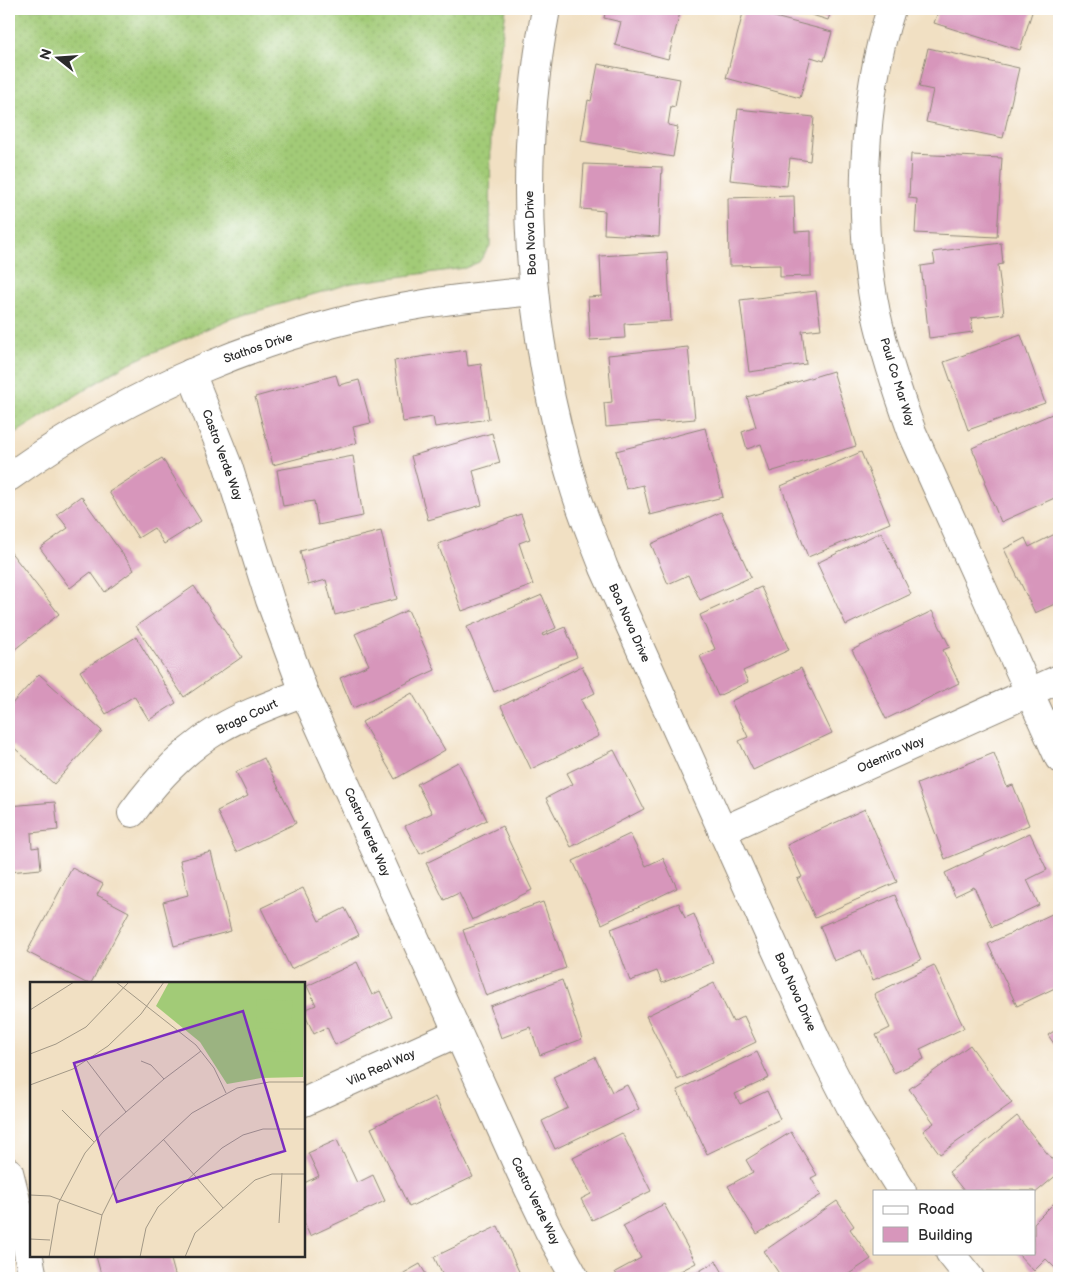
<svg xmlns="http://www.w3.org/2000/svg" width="1068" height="1287" font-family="'Balsamiq Sans',sans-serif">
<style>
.grass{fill:url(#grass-dots);stroke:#667b51}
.building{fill:#d796bb}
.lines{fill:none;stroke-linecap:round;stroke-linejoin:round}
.minor-casing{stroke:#8e8677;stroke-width:30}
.minor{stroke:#fff;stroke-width:28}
.labels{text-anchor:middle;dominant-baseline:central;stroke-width:5;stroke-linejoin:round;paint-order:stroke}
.street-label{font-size:12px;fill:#2b2b2b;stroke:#fff}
.inset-road{fill:none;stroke:#a29886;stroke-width:1}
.view{fill:#7b2cbf;fill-opacity:0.15;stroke:#7b2cbf;stroke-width:2.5}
.inset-edge{fill:none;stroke:#2b2b2b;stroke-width:2.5}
</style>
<defs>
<pattern id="grass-dots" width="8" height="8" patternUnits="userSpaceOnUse" patternTransform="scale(1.25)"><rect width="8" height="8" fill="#a2cb77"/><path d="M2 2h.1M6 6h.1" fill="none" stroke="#8cae67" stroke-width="1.8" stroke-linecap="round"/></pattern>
</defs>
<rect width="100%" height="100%" fill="#fff"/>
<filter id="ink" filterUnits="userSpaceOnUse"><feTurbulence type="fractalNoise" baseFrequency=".02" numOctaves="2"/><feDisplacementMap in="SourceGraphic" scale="10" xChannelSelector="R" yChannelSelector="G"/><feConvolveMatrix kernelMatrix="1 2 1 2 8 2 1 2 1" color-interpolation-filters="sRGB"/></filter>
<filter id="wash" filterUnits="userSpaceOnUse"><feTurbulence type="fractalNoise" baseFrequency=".0096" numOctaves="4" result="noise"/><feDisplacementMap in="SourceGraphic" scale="20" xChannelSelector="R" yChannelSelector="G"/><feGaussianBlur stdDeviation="1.12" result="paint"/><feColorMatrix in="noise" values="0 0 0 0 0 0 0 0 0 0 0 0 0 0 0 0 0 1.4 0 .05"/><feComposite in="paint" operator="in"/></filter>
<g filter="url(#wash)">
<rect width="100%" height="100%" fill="#f1e0c3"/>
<path class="grass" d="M9,9H506L491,120L490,246L479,262L465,268L352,283L227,320L125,365L9,437Z"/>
<g id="blocks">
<g class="building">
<path d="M606,9H681L668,59L615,45L621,22L604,18Z"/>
<path d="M744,9L832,32L824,61L811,57L800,98L726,78Z"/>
<path d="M793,9H832L828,20Z"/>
<path d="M939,9H1033L1020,50L934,23Z"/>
<path d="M928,48L1019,68L1003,138L926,122L933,90L919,87Z"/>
<path d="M598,64L680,79L675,107L671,106L668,125L678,127L673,157L581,141L588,100L591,101Z"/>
<path d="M738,109L814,117L810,161L790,158L787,186L730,180Z"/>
<path d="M911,154L1002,158L997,237L915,233L917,199L909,198Z"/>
<path d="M584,164L662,167L659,237L604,234L605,211L581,209Z"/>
<path d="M794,196L795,232L811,231V276L780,277V265L729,266L728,198Z"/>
<path d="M1001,243L1003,264L998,265L1004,314L971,318L973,332L929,338L921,266L935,264L933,252Z"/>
<path d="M667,252L671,321L624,324L625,338L590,340L588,297L602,296L600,256Z"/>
<path d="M816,291L821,329L802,331L806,364L749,372L740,300Z"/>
<path d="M1021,335L1045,403L968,430L944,362Z"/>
<path d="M688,347L695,419L606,427L604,403L612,402L608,355Z"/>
<path d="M466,350L468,366L481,364L489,419L435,427L433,417L403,422L394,361Z"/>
<path d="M833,371L856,446L770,472L761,444L747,449L742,432L756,427L747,397Z"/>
<path d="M336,375L339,385L359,380L371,423L353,427L357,443L273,465L255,397Z"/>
<path d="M1052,414L1059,430V496L1001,522L984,482L986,481L972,448Z"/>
<path d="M705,428L723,497L650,515L643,485L626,489L616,451Z"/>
<path d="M492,433L500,463L473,471L482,505L428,520L411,456Z"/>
<path d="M861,452L890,523L808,557L781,486Z"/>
<path d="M353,456L363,516L318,525L314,501L283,506L277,470Z"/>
<path d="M162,458L201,521L164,544L154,528L138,538L109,492Z"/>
<path d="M81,496L134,570L105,592L91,572L70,588L40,548L68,528L57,514Z"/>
<path d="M721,512L751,577L700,600L688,575L668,584L651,544Z"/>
<path d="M521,514L530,539L519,543L533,585L462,611L438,544Z"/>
<path d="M381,531L397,599L335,615L326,580L308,585L300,551Z"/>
<path d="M881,532L911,594L846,625L817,563Z"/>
<path d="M1059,532V602L1035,613L1004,549L1025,538L1029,547Z"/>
<path d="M9,550L59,614L9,654Z"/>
<path d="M194,586L242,657L184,697L136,626Z"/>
<path d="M761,587L789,650L743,671L748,682L718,696L700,656L715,649L700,615Z"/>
<path d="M542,595L556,628L542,634L543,636L565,627L577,657L494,692L467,627Z"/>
<path d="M408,610L435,670L353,708L340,678L369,665L355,634Z"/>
<path d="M932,611L950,647L943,650L959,683L886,719L852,650Z"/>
<path d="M136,637L176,703L149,720L134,696L106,714L80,671Z"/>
<path d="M582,666L595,693L581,700L599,736L531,769L501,706Z"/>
<path d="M801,668L832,733L753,770L739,741L748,737L731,701Z"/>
<path d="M39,674L102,731L54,784L9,743V707Z"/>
<path d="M412,693L445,750L395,779L362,722Z"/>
<path d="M614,750L644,809L571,847L546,798L573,784L567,773Z"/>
<path d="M994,753L1007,787L1013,785L1029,825L945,859L917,784Z"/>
<path d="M264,758L296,823L236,852L217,811L248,796L236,772Z"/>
<path d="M458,762L487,820L420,854L405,826L432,813L417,784Z"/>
<path d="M55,802L58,830L31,833L32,848L39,847L41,869L9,872V806Z"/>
<path d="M865,809L897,882L815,918L797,879L802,877L787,845Z"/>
<path d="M502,826L532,890L472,920L459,893L444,900L426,863Z"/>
<path d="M1030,833L1047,870L1027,880L1039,905L992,927L974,887L955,896L945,873Z"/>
<path d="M630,834L646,866L663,858L677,888L602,924L573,861Z"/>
<path d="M211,852L231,931L174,946L163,902L188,895L180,860Z"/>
<path d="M72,868L103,884L97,895L129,912L91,983H86L27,952Z"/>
<path d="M303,888L319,921L345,908L359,935L291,969L261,908Z"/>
<path d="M895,895L921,960L873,980L861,950L834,961L820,926Z"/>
<path d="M543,902L566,968L486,996L463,930Z"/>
<path d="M679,903L685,918L694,914L713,963L662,983L657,971L630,981L611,929Z"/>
<path d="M1054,913L1059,923V986L1017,1006L988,944Z"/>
<path d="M357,962L372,995L380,991L392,1017L335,1045L327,1027L314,1034L304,1013V1010L316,1005L307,986Z"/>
<path d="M934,965L964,1028L920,1049L924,1059L894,1073L876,1035L890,1028L874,994Z"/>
<path d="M562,980L582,1039L540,1055L530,1027L501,1038L490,1006Z"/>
<path d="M714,983L733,1022L744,1016L756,1042L678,1080L646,1016Z"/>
<path d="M1059,1028V1051L1048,1035Z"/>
<path d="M970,1045L1012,1103L940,1154L923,1131L934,1123L909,1089Z"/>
<path d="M757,1052L769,1078L735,1094L740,1104L767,1091L780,1119L707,1154L677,1090Z"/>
<path d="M595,1057L612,1092L627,1085L639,1109L555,1149L542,1121L568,1108L553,1077Z"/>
<path d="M435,1097L473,1177L409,1207L371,1128Z"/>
<path d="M1017,1116L1059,1168V1173L1034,1194V1191H964L949,1172Z"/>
<path d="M791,1132L817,1175L811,1178L821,1195L757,1234L728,1186L753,1172L746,1160Z"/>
<path d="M622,1133L651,1191L592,1220L581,1199L591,1194L573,1158Z"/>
<path d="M337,1140L357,1183L373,1175L385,1201L310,1236L304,1223V1183L319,1176L308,1153Z"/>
<path d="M1059,1198V1272L1046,1259L1034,1271L1017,1253H1034V1223Z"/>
<path d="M837,1201L854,1226L850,1229L871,1259L843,1278H782L764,1251Z"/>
<path d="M664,1204L696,1263L667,1278H619L615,1272L641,1258L623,1226Z"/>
<path d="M498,1226L522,1278H444L434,1257Z"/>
<path d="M96,1256H170L176,1278H102Z"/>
<path d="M716,1261L726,1278H688Z"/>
<path d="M420,1264L428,1278H395Z"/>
</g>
</g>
</g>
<g filter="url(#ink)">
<use href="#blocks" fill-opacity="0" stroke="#8e8677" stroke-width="1"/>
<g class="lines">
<g class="minor-casing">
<g id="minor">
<path d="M546,9C516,168 526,332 574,487C582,514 594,541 604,568L817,1041L859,1123L902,1191"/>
<path d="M891,9C862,99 857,220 876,313C885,354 898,393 912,432L1059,758"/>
<path d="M191,373L228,466L270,600L304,692L522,1175L549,1231L575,1278"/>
<path d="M9,477C132,389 275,328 424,304C460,298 497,295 533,291"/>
<path d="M132,813C156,780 184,750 219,729C246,713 276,703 304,692"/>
<path d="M722,831L1059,679"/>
<path d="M304,1102L457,1033"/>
<path d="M9,1172L24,1232L33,1278"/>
<path d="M950,1253L970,1278"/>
</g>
</g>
<use href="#minor" class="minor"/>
</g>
</g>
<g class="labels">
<g class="street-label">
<text transform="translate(531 233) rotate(-92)">Boa Nova Drive</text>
<text transform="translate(258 348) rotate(-19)">Stathos Drive</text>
<text transform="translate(897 382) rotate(73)">Paul Co Mar Way</text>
<text transform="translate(222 455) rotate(70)">Castro Verde Way</text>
<text transform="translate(629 623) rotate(66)">Boa Nova Drive</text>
<text transform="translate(247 717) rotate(-25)">Braga Court</text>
<text transform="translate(891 755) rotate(-24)">Odemira Way</text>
<text transform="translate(367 832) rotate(66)">Castro Verde Way</text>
<text transform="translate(795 992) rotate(66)">Boa Nova Drive</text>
<text transform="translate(381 1068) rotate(-24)">Vila Real Way</text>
<text transform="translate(535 1201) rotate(64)">Castro Verde Way</text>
</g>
</g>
<g transform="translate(30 982)">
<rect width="275" height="275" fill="#f1e0c3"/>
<path d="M139,0H274L273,95L231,96L197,102L170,60L126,24Z" fill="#a2cb77"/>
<path d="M227,17L263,19L261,42L226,40ZM226,46L261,48L260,70L225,68Z" fill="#a2cb77"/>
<path class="inset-road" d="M86,0L166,63L184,86L196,111M0,28L44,0M0,72L26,62L56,45L99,0M57,79L96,130M111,79L121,83L134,97M0,103L43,87L78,64L111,32L134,0M32,128L64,160M133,157L193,226M0,213L20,214L72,233M249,241L252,191M0,257L20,258M19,275L28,222L55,171L73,150L134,97L171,69M64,275L72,233L89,199L162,131L207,106L239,100H275M110,275L116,246L128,225L192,166L213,153L233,147H275M155,275L165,251L225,198L242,192H275"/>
<path class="view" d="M213,29L255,169L87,220L44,81Z"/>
<rect width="275" height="275" class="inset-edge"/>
</g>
<rect width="1068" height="1287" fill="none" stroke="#fff" stroke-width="30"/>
<rect x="873" y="1190" width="162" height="65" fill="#ffffff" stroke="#aaaaaa"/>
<rect x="883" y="1206" width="25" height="8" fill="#ffffff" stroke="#aaaaaa"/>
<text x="918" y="1214" font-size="15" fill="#2b2b2b">Road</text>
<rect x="883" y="1227" width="25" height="15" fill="#d796bb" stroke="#aaaaaa"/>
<text x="918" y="1240" font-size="15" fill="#2b2b2b">Building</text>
<g transform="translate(58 58) rotate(287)" stroke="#ffffff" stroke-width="4" paint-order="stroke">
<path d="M0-4L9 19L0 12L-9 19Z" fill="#2b2b2b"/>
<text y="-8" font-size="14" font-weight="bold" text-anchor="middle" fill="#2b2b2b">N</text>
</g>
</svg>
